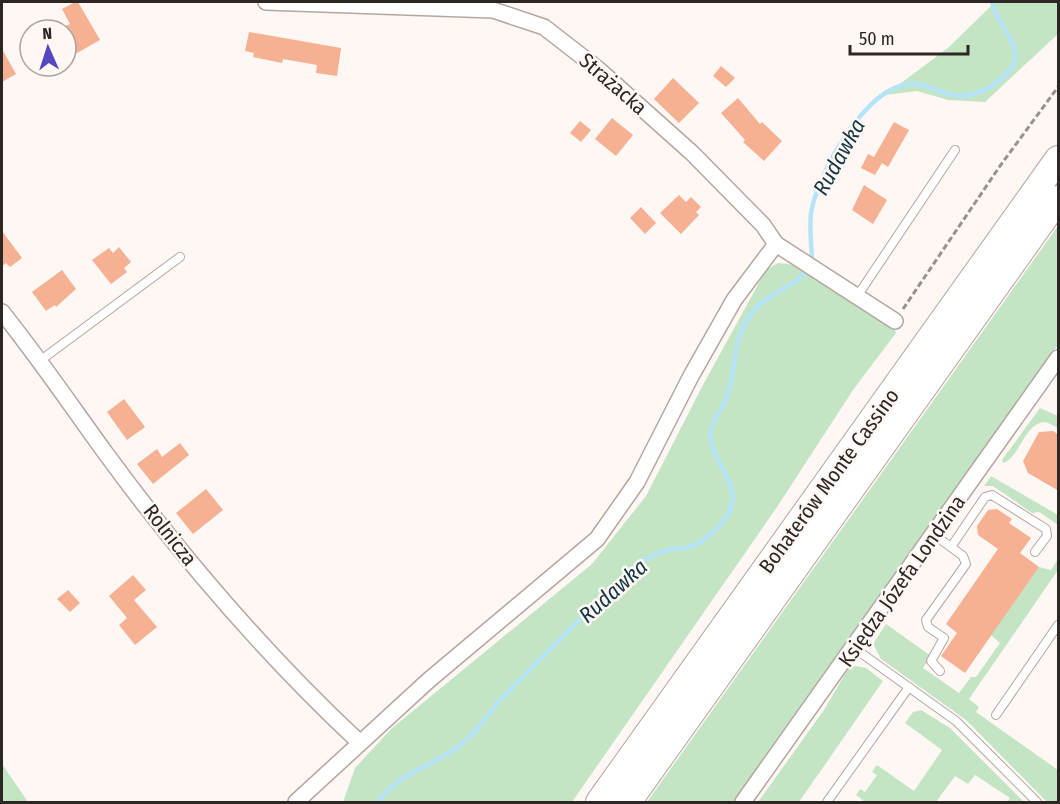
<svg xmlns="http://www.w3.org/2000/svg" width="1060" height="804" font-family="'Fira Sans Condensed',sans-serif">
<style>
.green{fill:#c3e5c3}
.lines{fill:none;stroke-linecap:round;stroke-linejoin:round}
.stream{stroke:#b5e3f8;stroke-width:4.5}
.building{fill:#f6b092}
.lane-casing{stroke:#b6a69f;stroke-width:10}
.street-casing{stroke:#b6a69f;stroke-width:18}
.highway-casing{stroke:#b6a69f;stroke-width:28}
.path{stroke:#98928f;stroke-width:3;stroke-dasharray:6 3;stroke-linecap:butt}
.lane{stroke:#fff;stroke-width:8}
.street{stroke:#fff;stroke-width:15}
.highway{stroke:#fff;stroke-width:26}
.labels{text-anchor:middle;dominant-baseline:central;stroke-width:5;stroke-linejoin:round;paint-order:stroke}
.street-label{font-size:21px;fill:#2c2624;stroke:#fef7f4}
.water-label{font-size:22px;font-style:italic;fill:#113644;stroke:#fef7f4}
</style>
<rect width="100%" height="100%" fill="#fef7f4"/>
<g class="green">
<path d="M995,2H1058V34L985,102L948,100L917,91L885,95L948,48Z"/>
<path d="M1058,226V345L849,645L735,802H647Z"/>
<path d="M778,263L796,265L894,327L896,333L853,390L777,507L572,802H343L355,768L391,729L592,564L646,496L704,383L766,270Z"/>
<path d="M1040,408L1058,416V428L1046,422C1024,422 1021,457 1003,463L1002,460Z"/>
<path d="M991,476L1058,515V525L1039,512L1032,513L993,486H984Z"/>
<path d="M1058,559V570L969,699L979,707L976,712L1058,770V802H1047L966,720L881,659L873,644L886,624L931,656L923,668L959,693L971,677H976L1000,643L991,635L1039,567L1051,570Z"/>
<path d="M856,666L866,668L883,681L799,802H758L824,710L848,669Z"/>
<path d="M921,710L950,728L1024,802H1007L1010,798L975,775L968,784L955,776L936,802H865L856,795L860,789L865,792L877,775L872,772L877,765L914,791L942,750L905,723L913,712Z"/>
<path d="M2,764L28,802H2Z"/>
</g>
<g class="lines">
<g class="stream">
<path d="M812,264C812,247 809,229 811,213C817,175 862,96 900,86C938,75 946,115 995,84C1003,78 1013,69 1015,59C1019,43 996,22 992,2"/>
<path d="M378,802C398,772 435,766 463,743C478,731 489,712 502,698C543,655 586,614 628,571C641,562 653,554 668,550C674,548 680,549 686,548C698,546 712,534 720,525C751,490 716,472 711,441C708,424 720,414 726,399C736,378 732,350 743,328C758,293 787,294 807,271"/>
</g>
</g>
<g class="building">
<path d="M75,2H78L100,40L70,57L66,49V26L70,24L62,9Z"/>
<path d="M249,32L341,48L337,76L316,73L317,65L283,59L282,63L253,57L254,53L245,51Z"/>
<path d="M2,49L16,74L2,82Z"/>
<path d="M721,66L735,78L726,87L713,76Z"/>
<path d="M673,78L699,103L679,123L654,99Z"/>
<path d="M738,98L760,124L762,122L782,141L764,161L743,142L745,140L721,113Z"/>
<path d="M612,118L633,135L616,156L595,139Z"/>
<path d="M580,121L591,130L581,142L570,133Z"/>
<path d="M894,122L909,130L888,167L882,163L875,175L861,168L868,154L874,157Z"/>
<path d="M864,185L887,200L873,224L852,210Z"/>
<path d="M679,195L686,202L691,197L701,207L696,212L699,215L681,234L660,213Z"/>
<path d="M641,207L656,223L645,234L630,218Z"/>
<path d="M2,231L22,258L10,267L6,263L2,266Z"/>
<path d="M119,247L131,262L124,268L127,272L111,284L92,260L109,248L113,253Z"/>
<path d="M62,270L76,289L56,307L55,305L46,311L32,292Z"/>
<path d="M124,399L145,427L127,440L107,412Z"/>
<path d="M1053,431L1059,435V491L1028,473L1023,461L1039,432Z"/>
<path d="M180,443L189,455L153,484L137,464L157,449L162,457Z"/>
<path d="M206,489L223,510L193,534L176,513Z"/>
<path d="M997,509L1012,519L1009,523L1031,538L1020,553L1039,567L965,673L941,656L957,633L946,624L998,549L978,535L977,526L988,510Z"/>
<path d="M133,575L146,590L134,600L157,627L135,645L119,625L127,618L109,596Z"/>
<path d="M68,590L80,603L70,612L57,599Z"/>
</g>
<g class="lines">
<g class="lane-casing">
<g id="lane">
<path d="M856,298L955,150"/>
<path d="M41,360L180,257"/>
<path d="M934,535L951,547L985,497L992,495L1046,529L1047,536L1035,552"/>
<path d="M854,648L956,721L1037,802"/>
<path d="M940,671L931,661L944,638L928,627L926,620L966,564L963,556L951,547"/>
<path d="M996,715L1058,625"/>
<path d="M827,802L909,687"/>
</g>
</g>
<g class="street-casing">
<g id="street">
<path d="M266,2L493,10L544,27L598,69L692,153L763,225L776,244L895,321"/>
<path d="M2,312C38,357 70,404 104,451C180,555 265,654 359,742"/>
<path d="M296,802L429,680L597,539L637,482L691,376L734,300L776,244"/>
<path d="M743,802L1058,358"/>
</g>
</g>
<g class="highway-casing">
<g id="highway">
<path d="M599,802L1058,159"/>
<path d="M628,802L1058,199"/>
</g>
</g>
<path class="path" d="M903,309L1000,166L1058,87"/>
<use href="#lane" class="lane"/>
<use href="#street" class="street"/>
<use href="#highway" class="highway"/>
</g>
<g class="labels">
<g class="street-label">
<text transform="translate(613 84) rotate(41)">Strażacka</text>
<text transform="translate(829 481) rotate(-54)">Bohaterów Monte Cassino</text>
<text transform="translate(170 535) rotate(52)">Rolnicza</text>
<text transform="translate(902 581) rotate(-55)">Księdza Józefa Londzina</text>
</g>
<g class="water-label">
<text transform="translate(839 157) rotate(-61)">Rudawka</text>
<text transform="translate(613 591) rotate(-42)">Rudawka</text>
</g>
</g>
<rect width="1060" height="804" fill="none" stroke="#2c2624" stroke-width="6"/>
<g transform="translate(48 48) rotate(357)"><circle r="28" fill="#fef7f4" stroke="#aaa3a1" stroke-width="1.5"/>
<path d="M0-4.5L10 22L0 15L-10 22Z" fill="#5547bf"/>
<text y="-9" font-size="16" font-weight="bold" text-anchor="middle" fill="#2c2624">N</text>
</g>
<path d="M850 45v9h118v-9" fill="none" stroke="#2c2624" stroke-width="3"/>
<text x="859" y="45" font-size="18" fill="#2c2624" stroke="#fef7f4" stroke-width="4.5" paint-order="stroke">50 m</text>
</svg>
